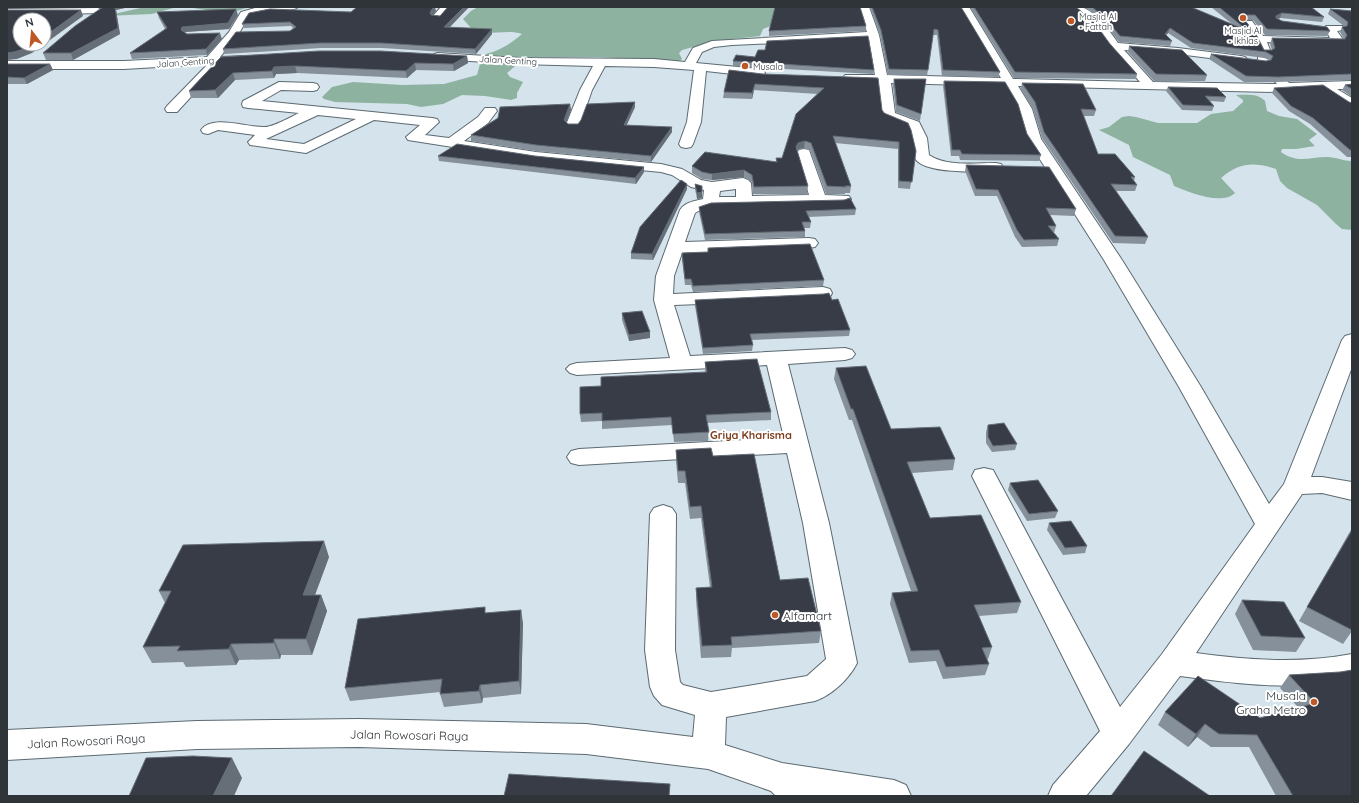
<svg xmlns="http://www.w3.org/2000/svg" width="1359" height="803" font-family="Quicksand,sans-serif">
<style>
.forest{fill:#8db29f}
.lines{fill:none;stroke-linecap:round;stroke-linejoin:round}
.street-casing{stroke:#5c6a71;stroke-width:2}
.street{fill:#fff;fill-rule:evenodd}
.wall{fill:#86909a}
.shaded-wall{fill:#666e78}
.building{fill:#373c47;stroke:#666e78}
.poi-dot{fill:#be5926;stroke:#fff;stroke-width:1.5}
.labels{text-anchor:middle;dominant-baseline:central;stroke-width:4;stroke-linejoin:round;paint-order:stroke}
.far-poi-label{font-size:9px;fill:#2e3438;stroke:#fff;text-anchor:start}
.far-street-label{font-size:9px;fill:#2e3438;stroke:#fff}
.neighbourhood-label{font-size:11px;font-weight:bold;fill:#7e3e1e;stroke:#fff}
.near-poi-label{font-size:12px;fill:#2e3438;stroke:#fff;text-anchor:start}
.near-street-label{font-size:12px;fill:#2e3438;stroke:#fff}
</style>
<rect width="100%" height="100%" fill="#d4e3ec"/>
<g class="forest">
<path d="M145,7H242L246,8L237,11L220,12L193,8H173L152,14L105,16Z"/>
<path d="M478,7H820L763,29L760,36L715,41L682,50L679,53L682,59L680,61L597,57H537L522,60L507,73L510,77L523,82L517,93V98L511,100L485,96L462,95L443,104L421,107L407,104L335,102L324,99L322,97L332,87L353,82L402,85L444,84L477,75L480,64L486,54C501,50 510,44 522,34C506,28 483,38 472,29C469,26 466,22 463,19L471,11Z"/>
<path d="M1236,95C1246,95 1258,93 1265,101L1267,111L1279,116L1297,119L1317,134L1309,140L1315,146L1296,149H1282L1281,152C1298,164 1309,157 1327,157C1336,157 1343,161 1352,161V230L1342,229L1336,224L1317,205L1287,188L1280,181L1276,169C1254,162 1240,162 1221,178L1235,193C1221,206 1189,192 1174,186L1170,175L1133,157L1129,145L1099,130L1109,127L1122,117L1129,116L1136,117L1158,123H1197L1211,114L1233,111L1243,102V100Z"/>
</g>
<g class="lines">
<g class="street-casing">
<g id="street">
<path d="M259,7H298C293,12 259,13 249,16L238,35L220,57L248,56L252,57L254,59L252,61L221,64L177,112H167L165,109L167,106L208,64L124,69H7V61H124L207,57L229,32L241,12Z"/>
<path d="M441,7H451L441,19H433L432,17Z"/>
<path d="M859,7H869L879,35L887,75L1001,78L959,7H969L1013,79L1140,82L1110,48L1094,26L1071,7C1075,7 1080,6 1084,8C1098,14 1109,30 1118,43L1178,48L1241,56L1245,57L1247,59L1245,61L1241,62L1178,54L1124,50L1153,82L1277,84L1258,62V45L1243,23L1244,21H1252L1263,36L1330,38L1325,28L1326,26H1343L1344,28L1343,30L1337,31L1344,41L1338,44L1267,42L1270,50V62L1289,83L1352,81V89H1337L1352,98V108L1347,107L1321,89L1276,92L1018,86L1032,109L1041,139L1122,260L1201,387L1269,504L1284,484L1342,340L1345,336L1352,334V367L1311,477H1322L1352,482V500L1322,493L1302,494L1196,653C1249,660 1299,664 1352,654V680C1294,691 1238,684 1180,676L1129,744L1086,796H1048L1053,785L1100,731L972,476L975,470L984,468L993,470L1120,707L1162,654L1255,524L1179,387L1104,260L1027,139L1018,109L1005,86L891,83L895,113L919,122L927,138L929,155C947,167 975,163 996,163L1001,164L1003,167L1001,170L996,171C981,172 922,174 915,158C913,152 914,145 913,139C912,135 910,131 908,128L884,118L882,115L878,82H849L845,81L843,78L845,75H875L869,39L732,45L714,47L702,52L696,63L759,69L763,70L765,73L763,76L759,77L706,71L701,122L693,144L691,147L686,148L681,147L679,144L687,122L694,70L654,67L605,66L592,90L580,125L578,128H568L566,125L580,90L593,66L519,64L438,59L434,58L432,56L434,54L438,53L519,58L654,59L685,62L693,48L712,41L867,32Z"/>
<path d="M98,8L103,11L102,13L7,15V9Z"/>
<path d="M279,82L313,83L317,84L319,87L317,90L313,91L281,90L262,101L432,118L437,119L439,122L425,135L449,138L478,117L485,108H495L497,111L488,123L464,141L536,152L661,164L682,169L701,180L712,182L743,178L748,180L751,183L752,196L809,195L797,153L799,150L804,149L809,150L825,195L849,196L851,199L849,202L843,204L711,207L702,209L695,213L685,242L809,238L815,239L818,243L815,247L809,248L682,253L674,276L673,294L823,287L830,289L832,293L830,297L823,299L674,305L690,356L845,348L852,350L855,354L852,358L845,360L788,364L829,523L857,663C849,679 832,695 815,701L726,717L725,745L782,763L894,780L906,785L911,796H776L771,791L708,769L586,754L359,747L197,749L7,760V730L197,721L359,719L586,724L693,737L695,715L662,705L654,696L650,687L645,650L650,514L654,508L663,505L672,508L676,514L675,650L680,682L683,685L711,692L807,676L826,659L803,523L787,453L579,465L571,463L567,457L571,451L579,449L784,438L767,365L577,375L570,373L566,369L570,365L577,363L670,358L654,300L656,276L680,210C685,202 695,201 703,199L704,190L691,187L672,175L661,172L536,160L408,140L406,137L420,125L374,120L306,153L250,145L248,142L255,135L218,130L208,134L203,133L201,130C212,114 248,128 265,127C273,127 291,117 299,113L248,108L243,107L242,104L243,101ZM318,115L356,119L304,144L266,139ZM736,189V197H719L720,191Z"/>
</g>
</g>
<use href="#street" class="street"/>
</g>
<g class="wall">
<path d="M7,7H58L7,8Z"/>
<path d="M103,7H129L116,10L120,34L73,60H46L43,53Z"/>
<path d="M448,7H469L450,27L492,34L476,54L382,48H321L224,54L223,49L290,31L293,28L291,26L244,28L242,24L351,12L436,11L432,15L440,16Z"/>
<path d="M870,7H961L1000,72L998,77L942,76L937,35H933L927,76L888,75L880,35Z"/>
<path d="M970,7H1076L1137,74L1136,79L1014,78Z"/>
<path d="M1085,7H1191L1232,24L1211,7H1311L1324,17L1322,22L1280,18L1277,19L1282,21L1330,31L1327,36L1265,35L1253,20H1244L1264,50H1272L1270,44L1272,38L1344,39L1340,32L1342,27L1344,26L1328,14L1330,9L1352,11V80L1276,82H1244L1209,59L1211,54L1266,61L1269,60L1264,58L1191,48L1168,33L1166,35L1172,41L1170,46L1119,42L1106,25Z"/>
<path d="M157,12L238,15L229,29L185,32L187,34L222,39L207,55L132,59L130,53L165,29L159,18Z"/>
<path d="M866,26L865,31L769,36V31Z"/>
<path d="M1129,46L1207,75L1205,81H1154L1128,52Z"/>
<path d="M765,50L874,70L873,74L733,66V61L755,57Z"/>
<path d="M467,56L468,63L454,71L416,70L407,78L297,73L276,74L274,78L235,80L218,98H191L189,91L221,57Z"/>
<path d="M7,64H50L53,70L27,84H7Z"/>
<path d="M763,74L878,78L882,110L916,151L910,189L898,188V149L835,143L851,186L850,193H845V194H826L810,150L804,148L798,149L797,150L808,186L807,194H753L752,182L744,177L712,180L702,179L692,173V166L776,162V158H782L818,94L754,90L752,99L723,98L724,92Z"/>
<path d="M894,79H926L920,121L896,112L893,86Z"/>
<path d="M944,81L1027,134L1041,155L1039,161L960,160L959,156H951L943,86Z"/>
<path d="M1022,83L1096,110L1094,116H1084L1098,154L1135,177L1134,181L1137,185L1135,191H1116L1148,237L1145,244L1113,243L1042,138L1033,109L1021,89Z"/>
<path d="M1352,84V97L1342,90L1345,85Z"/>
<path d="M1168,87L1226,97L1224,102L1210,101L1214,106L1212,111L1182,110L1166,91Z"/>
<path d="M1274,88L1352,103V157H1347L1310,124L1289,111L1272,93Z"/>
<path d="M570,104L571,110L566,122L568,124H578L635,107L626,125L672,132L651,162L536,151L471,141V135Z"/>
<path d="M438,156H535L644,167V172L636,184L439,161Z"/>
<path d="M966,165L1076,209L1074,216L1050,215L1056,226L1054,233L1059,239L1057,246L1022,247L1015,237L997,196H975L965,171Z"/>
<path d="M687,184V189L653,260L631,259V253Z"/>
<path d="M695,184L702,191V198L697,199L695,189Z"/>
<path d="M699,207L856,209L855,215L808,217L811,222L810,228H804L805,231V237L705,240L699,212Z"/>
<path d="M708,248L824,280L823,286L693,292L691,285H685L682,259V253L708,252Z"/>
<path d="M695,300H832L850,330L849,336L752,340L753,345L752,351L703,354L695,306Z"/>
<path d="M622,313L650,332V338L629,341L622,320Z"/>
<path d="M705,362L771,412V420L707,423L709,432L708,441L674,442L672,425L602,429V421L581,422L580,414L601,386L705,372Z"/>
<path d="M836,368L891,429L955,459L953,470L912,473L930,518L1021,602L1017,613L979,616L992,647L988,659H987L989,664L985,675L943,679L936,661L909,663L890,604L892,593L911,591L852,420H849L834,379Z"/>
<path d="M988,425L1017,444L1015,450L992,452L986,443V432Z"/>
<path d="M676,450L713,456L780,580L821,631L819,643L732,648L731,657L701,658L696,600V588L710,587L701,518L690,519L685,483H678L676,461Z"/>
<path d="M1010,483L1058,511L1055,518L1027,521L1008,490Z"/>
<path d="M1049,523L1087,546L1085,553L1063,555L1047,530Z"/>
<path d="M1352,528V631L1343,644L1299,621Z"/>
<path d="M329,557L315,595H321L327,611L312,655H281L280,659L239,660L236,665L186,667L183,662L152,663L143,647L165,603L159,591Z"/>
<path d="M1242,600L1305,638L1296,652L1253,650L1235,614Z"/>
<path d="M486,613L523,623L521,694L483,698L482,703L444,707L440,694V692L350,701L345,688Z"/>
<path d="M1340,672L1352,796H1276L1249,747H1211L1197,737L1188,747L1158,725L1165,712L1260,718L1298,707L1280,688L1289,675Z"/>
</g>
<g class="shaded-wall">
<path d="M115,7H129L116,10L120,34L73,60L71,53Z"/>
<path d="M434,7H435L436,11L431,17L430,12Z"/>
<path d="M464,7H469L445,32L444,27Z"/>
<path d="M236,9L238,15L229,29L184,32L181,30L182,27Z"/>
<path d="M81,10L83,16L32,53L17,59L7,60V53L34,44H44V37Z"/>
<path d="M1282,13L1280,18L1274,21L1276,16Z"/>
<path d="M1170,28L1168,33L1163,39L1165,34Z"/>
<path d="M492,29V34L476,54L475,49Z"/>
<path d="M220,33L222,39L207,55L206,49Z"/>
<path d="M467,56L468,63L454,71L453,64Z"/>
<path d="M415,63L416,70L407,78L406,71Z"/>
<path d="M50,64L53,70L27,84L24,78Z"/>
<path d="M295,66L297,73L276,74L274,78L272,71L274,67Z"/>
<path d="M233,73L235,80L218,98L215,90Z"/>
<path d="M755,84L754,90L752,99V93Z"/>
<path d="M635,102V107L624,131V125Z"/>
<path d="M570,104L571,110L565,126L564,120Z"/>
<path d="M672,127V132L651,162V156Z"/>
<path d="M805,141L804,148L798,149L796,153V147L798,143Z"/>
<path d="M644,167V172L636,184L635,178Z"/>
<path d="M744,170V177L712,180V174Z"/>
<path d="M687,184V189L653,260L652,254Z"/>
<path d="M702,186V198L697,199V193Z"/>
<path d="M650,332V338L629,341V335Z"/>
<path d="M324,541L329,557L309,611L303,595Z"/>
<path d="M321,595L327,611L312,655L306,639Z"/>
<path d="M521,610L523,623L521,694L519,681Z"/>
<path d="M274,639L281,655L280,659L274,643Z"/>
<path d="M231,644L239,660L236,665L229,649Z"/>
<path d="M480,685L483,698L482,703L479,691Z"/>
<path d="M1205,724L1197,737L1188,747L1196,734Z"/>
<path d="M232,758L242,778L234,796H213Z"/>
</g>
<g class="building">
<path d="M103,7H115L118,28L71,53H43L75,26Z"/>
<path d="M357,7H434L430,12L431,15L440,16L448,7H464L444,27L492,29L475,49L381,43H320L223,49L236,32L290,31L296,27L290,22L242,24L249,13L270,9L351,12Z"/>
<path d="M775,7H860L866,26L769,31Z"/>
<path d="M872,7H961L1000,72L943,70L938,30L934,29L928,70L889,69L881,30Z"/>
<path d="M974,7H1076L1094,22L1110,44L1137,74L1015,72Z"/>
<path d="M1092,7H1191L1248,31L1219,7H1311L1324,17L1282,13L1276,16V18L1282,21L1327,27L1330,31L1267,29L1255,15H1246L1244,19L1257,36L1264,50H1272L1275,48L1272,38L1345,39L1347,35L1342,27L1347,26L1348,22L1330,9L1352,11V74L1278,77L1246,76L1211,54L1266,61L1271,60L1273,56L1266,52L1193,43L1170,28L1165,34L1172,41L1120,36L1107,20Z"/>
<path d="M236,9L228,23L182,27L181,30L187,34L220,33L206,49L130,53L167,28L157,12Z"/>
<path d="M7,10H81L44,37V20H20V44H34L30,47L14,52L7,53Z"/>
<path d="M868,36L874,70L733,61L736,55L755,57L758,50H765L767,41Z"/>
<path d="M1129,46L1182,50L1207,75L1156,74Z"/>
<path d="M319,51H381L467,56L453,64L415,63L406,71L295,66L274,67L272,71L233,73L215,90L189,91L221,57Z"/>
<path d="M7,64H50L24,78L7,77Z"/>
<path d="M729,70L763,74L878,78L882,110L884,113L908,123L911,130L916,151L912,182L899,181V142L833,136L851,186H845L846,187L827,186L811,143L805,141L798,143L796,147L808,186L754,187L752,175L744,170L712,174L702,172L692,166L705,152L777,162L776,158H782L796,114L824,88L755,84L752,93L724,92Z"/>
<path d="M894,79H926L921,114L897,105Z"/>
<path d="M944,81L1005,82L1018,104L1027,134L1041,155L962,154L960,150H952Z"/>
<path d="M1022,83L1083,84L1096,110L1081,109L1098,154H1115L1135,177H1131L1137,185L1111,184L1148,237L1115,236L1044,132L1035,102Z"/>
<path d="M1352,84V89L1345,85Z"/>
<path d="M1323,85L1349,102L1352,103V150H1350L1313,118L1291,106L1274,88Z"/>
<path d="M1168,87L1217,88L1226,97L1205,96L1214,106L1183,105Z"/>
<path d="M635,102L624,125L672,127L651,156L536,145L471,135L498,118L500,107L570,104L564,120L568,124H578L581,120L587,104Z"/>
<path d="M457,144L535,156L644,167L635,178L438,156Z"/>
<path d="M966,165L1049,167L1076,209L1046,208L1056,226H1048L1059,239L1024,240L1017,230L998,190L976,189Z"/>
<path d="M681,180L687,184L652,254L631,253L640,227Z"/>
<path d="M695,184L702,186V192L697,193Z"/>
<path d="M850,198L856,209L806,211L811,222H802L805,231L705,234L699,207L711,203L844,200Z"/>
<path d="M810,244L824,280L693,286L691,279H685L682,253L708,252V248Z"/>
<path d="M829,293L832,300L838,299L850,330L750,334L753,345L703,348L695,300L824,294Z"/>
<path d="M642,311L650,332L629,335L622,313Z"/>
<path d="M757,359L771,412L706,415L709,432L673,434L671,417L602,421V413L580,414V387L601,386V377L707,372L705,362Z"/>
<path d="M866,366L891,429L940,427L955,459L907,462L930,518L981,515L1021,602L974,605L992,647L982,648L989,664L946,667L939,650L911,651L892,593L918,591L853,409H851L836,368Z"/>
<path d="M1004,423L1017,444L993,446L988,437V425Z"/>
<path d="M711,448L713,456L754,454L780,580L808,578L821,631L731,637L732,645L702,646L696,588L712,587L701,506L690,507L685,471H678L676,450Z"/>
<path d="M1038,480L1058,511L1029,514L1010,483Z"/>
<path d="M1071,521L1087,546L1065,548L1049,523Z"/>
<path d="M1352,530V630L1307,607Z"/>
<path d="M324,541L303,595H321L306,639H274V643L231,644L229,649L177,651L180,646L143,647L171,591H159L183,545Z"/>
<path d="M1242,600L1284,602L1305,638L1261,636Z"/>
<path d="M485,607V613L521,610L519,681L480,685L479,691L440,694L442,679L345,688L358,619Z"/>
<path d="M1352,670V796H1293L1257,735L1219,734L1205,724L1196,734L1165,712L1198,676L1260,718L1315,703L1289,675L1340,672Z"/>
<path d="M1144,751L1210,796H1111Z"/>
<path d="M193,756L232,758L213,796H129L146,758Z"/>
<path d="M509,774L670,784L669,796H504Z"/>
</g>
<g class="poi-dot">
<circle cx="1243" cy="18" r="4"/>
<circle cx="1071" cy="21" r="4"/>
<circle cx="745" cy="66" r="4"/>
<circle cx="775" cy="615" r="4"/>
<circle cx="1314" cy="702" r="4"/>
</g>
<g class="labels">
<g class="far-poi-label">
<text x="1079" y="16">Masjid Al<tspan x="1079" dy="10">- Fattah</tspan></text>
<text x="1243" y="30" text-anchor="middle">Masjid Al<tspan x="1243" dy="10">- Ikhlas</tspan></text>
<text x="753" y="66">Musala</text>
</g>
<g class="far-street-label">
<text transform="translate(508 60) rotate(3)">Jalan Genting</text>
<text transform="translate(185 62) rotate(-4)">Jalan Genting</text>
</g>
<g class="neighbourhood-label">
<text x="751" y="435">Griya Kharisma</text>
</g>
<g class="near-poi-label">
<text x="783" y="615">Alfamart</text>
<text x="1306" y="695" text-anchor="end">Musala<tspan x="1306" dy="14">Graha Metro</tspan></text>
</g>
<g class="near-street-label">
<text transform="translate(409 735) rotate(1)">Jalan Rowosari Raya</text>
<text transform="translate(86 741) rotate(-3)">Jalan Rowosari Raya</text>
</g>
</g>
<rect width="1359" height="803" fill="none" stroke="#2e3438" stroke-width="16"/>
<g transform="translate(32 32) rotate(344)"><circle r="19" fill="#ffffff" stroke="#abaeaf"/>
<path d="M0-3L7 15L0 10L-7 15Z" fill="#be5926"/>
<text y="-6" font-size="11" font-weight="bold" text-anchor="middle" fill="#2e3438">N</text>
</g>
</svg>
